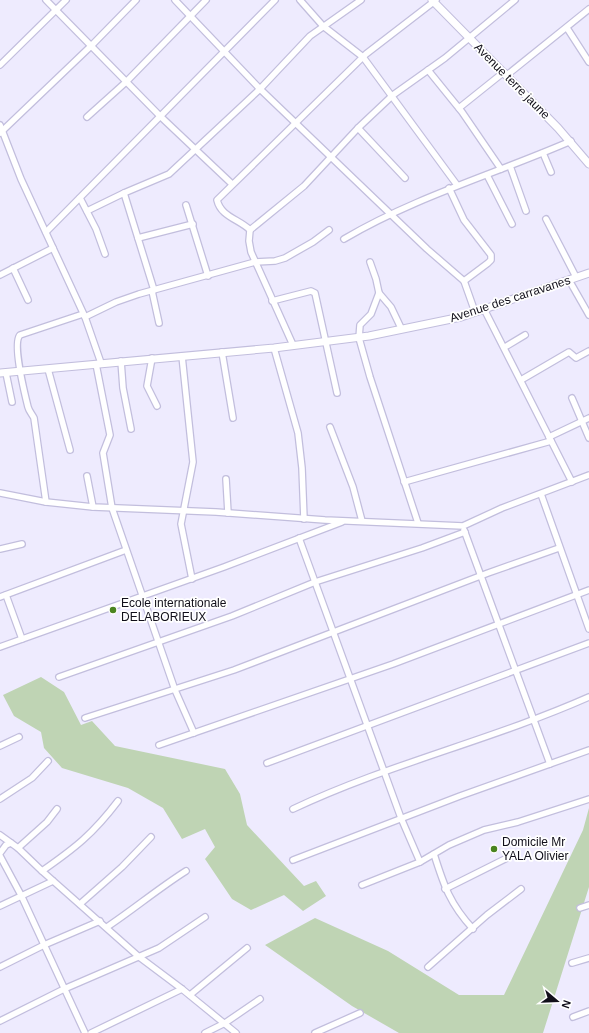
<svg xmlns="http://www.w3.org/2000/svg" width="589" height="1033" font-family="Arial,sans-serif">
<style>
.green{fill:#bfd4b4}
.lines{fill:none;stroke-linecap:round;stroke-linejoin:round}
.minor-casing{stroke:#c2bedd;stroke-width:8}
.tertiary-casing{stroke:#c2bedd;stroke-width:9}
.minor{stroke:#fff;stroke-width:5.5}
.tertiary{stroke:#fff;stroke-width:7}
.poi-dot{fill:#4a841f;stroke:#fff;stroke-width:1.5}
.labels{text-anchor:middle;dominant-baseline:central;stroke-width:3.5;stroke-linejoin:round;paint-order:stroke}
.street-label{font-size:12px;fill:#110f1a;stroke:#fff}
.poi-label{font-size:12px;fill:#110f1a;stroke:#fff;text-anchor:start}
</style>
<rect width="100%" height="100%" fill="#eeebfe"/>
<g class="green">
<path d="M41,677L64,692L81,725L92,721L115,746L225,769L240,794L247,825L304,886L316,881L326,896L303,911L284,895L251,910L232,899L205,859L215,847L205,829L182,839L163,808L128,788L62,768L44,748L41,732L14,716L3,695Z"/>
<path d="M589,808V887L543,1033H399L352,1006L265,945L315,918L388,951L459,995H504L583,830Z"/>
</g>
<g class="lines">
<g class="minor-casing">
<g id="minor">
<path d="M46,0L160,116L232,184"/>
<path d="M175,0L260,89L427,249L464,281L475,312"/>
<path d="M300,0L323,26L363,57L457,185"/>
<path d="M567,28L589,62"/>
<path d="M0,65L66,0"/>
<path d="M428,70L462,112L501,169"/>
<path d="M507,75L589,9"/>
<path d="M459,108L504,72"/>
<path d="M87,117L126,82L206,0"/>
<path d="M0,125L21,179L85,317L101,363"/>
<path d="M358,128L405,178"/>
<path d="M0,133L91,46L136,0"/>
<path d="M543,153L551,172"/>
<path d="M510,166L526,211"/>
<path d="M487,175L512,224"/>
<path d="M449,188L464,220L491,255V260L488,263L464,281"/>
<path d="M124,193L154,290"/>
<path d="M80,198L96,229L105,254"/>
<path d="M186,205L208,276"/>
<path d="M87,211L124,193L169,174L260,89L310,36L361,0"/>
<path d="M546,219L576,277"/>
<path d="M250,230L304,186L358,128L393,95L445,58L515,0"/>
<path d="M46,232L275,0"/>
<path d="M138,238L193,224"/>
<path d="M344,239C415,197 495,174 571,141"/>
<path d="M370,262L376,279L379,293L391,307L401,328"/>
<path d="M13,268L28,300"/>
<path d="M0,275L53,248"/>
<path d="M569,280L589,315"/>
<path d="M152,291L159,323"/>
<path d="M379,293L371,314L360,325L359,338L370,377L418,523"/>
<path d="M272,301L311,291L315,293L337,393"/>
<path d="M484,309L572,482"/>
<path d="M85,317L116,302L139,294L255,262L275,261L285,258L313,242L329,230"/>
<path d="M293,345L251,252L249,241L250,230C239,219 221,217 217,200L366,54L436,0"/>
<path d="M505,347L525,335"/>
<path d="M274,348L298,433L302,468L304,519"/>
<path d="M222,352L233,418"/>
<path d="M182,356L193,462L181,524L192,579"/>
<path d="M152,358L147,386L157,406"/>
<path d="M121,361L123,388L131,429"/>
<path d="M96,364L110,435L103,453L112,508L175,690L194,733"/>
<path d="M48,369L70,450"/>
<path d="M6,373L12,402"/>
<path d="M521,380L569,352L576,358L589,351"/>
<path d="M572,398L589,438"/>
<path d="M330,427L353,487L362,521"/>
<path d="M549,437L589,418"/>
<path d="M87,476L93,507"/>
<path d="M226,479L228,513"/>
<path d="M404,482L551,441"/>
<path d="M0,493L46,502L93,507L216,512L325,520L463,526L502,508L589,475"/>
<path d="M541,494L589,629"/>
<path d="M46,502L34,418C32,414 29,411 28,407C25,395 12,343 20,335L83,314"/>
<path d="M464,530L550,764"/>
<path d="M299,538L401,818L420,862"/>
<path d="M0,549L22,544"/>
<path d="M6,595L22,639"/>
<path d="M0,597L126,550"/>
<path d="M0,647L224,567L342,522"/>
<path d="M59,677L232,616L315,582L422,548L465,532"/>
<path d="M85,718L234,670L488,573L559,548"/>
<path d="M159,745L393,664L589,590"/>
<path d="M0,746L19,737"/>
<path d="M267,763L589,643"/>
<path d="M0,799L32,778L48,761"/>
<path d="M293,809C388,764 492,740 589,697"/>
<path d="M0,835L18,848L42,871L138,956L182,989L236,1033"/>
<path d="M18,848L47,822L57,809"/>
<path d="M0,853L6,845L11,843"/>
<path d="M434,854C444,886 450,904 473,929"/>
<path d="M0,856L21,895L85,1033"/>
<path d="M293,860L460,796L589,750"/>
<path d="M42,871C75,848 93,834 118,801"/>
<path d="M362,885L420,862L449,845L484,830L518,822L589,799"/>
<path d="M445,889L509,857"/>
<path d="M80,904L122,867L151,837"/>
<path d="M0,906L53,881"/>
<path d="M580,908L589,905"/>
<path d="M107,927C134,909 159,888 186,871"/>
<path d="M572,963L589,958"/>
<path d="M0,967L44,945L100,921"/>
<path d="M428,967L487,915L521,889"/>
<path d="M190,995L247,948"/>
<path d="M573,1017L589,1011"/>
<path d="M0,1021L64,989L159,948L205,917"/>
<path d="M91,1033L182,989"/>
<path d="M205,1033L225,1023L260,999"/>
<path d="M315,1033L360,1013"/>
</g>
</g>
<g class="tertiary-casing">
<g id="tertiary">
<path d="M432,0L558,128L589,164"/>
<path d="M0,373L274,348L369,336L461,317L589,273"/>
</g>
</g>
<use href="#minor" class="minor"/>
<use href="#tertiary" class="tertiary"/>
</g>
<g class="poi-dot">
<circle cx="113" cy="610" r="4"/>
<circle cx="494" cy="849" r="4"/>
</g>
<g class="labels">
<g class="street-label">
<text transform="translate(512 81) rotate(45)">Avenue terre jaune</text>
<text transform="translate(510 299) rotate(-18)">Avenue des carravanes</text>
</g>
<g class="poi-label">
<text x="121" y="603">Ecole internationale<tspan x="121" dy="14">DELABORIEUX</tspan></text>
<text x="502" y="842">Domicile Mr<tspan x="502" dy="14">YALA Olivier</tspan></text>
</g>
</g>
<g transform="translate(557 1001) rotate(109)" stroke="#ffffff" stroke-width="3" paint-order="stroke">
<path d="M0-3L7 15L0 10L-7 15Z" fill="#110f1a"/>
<text y="-6" font-size="11" font-weight="bold" text-anchor="middle" fill="#110f1a">N</text>
</g>
</svg>
